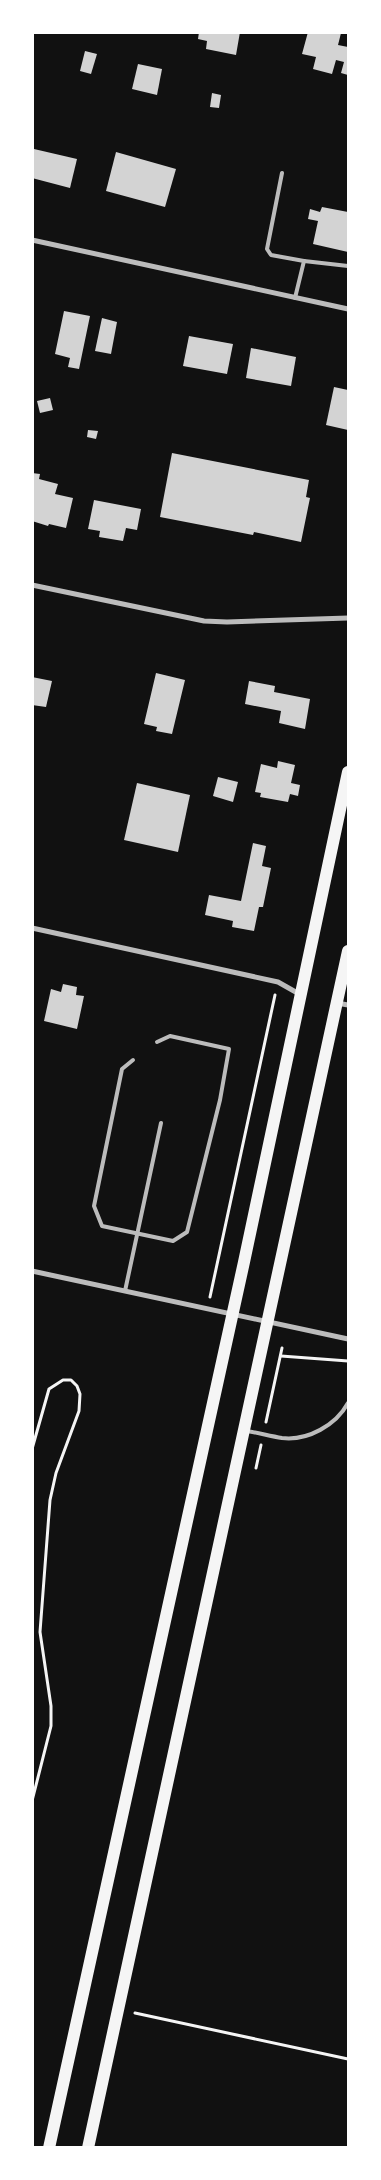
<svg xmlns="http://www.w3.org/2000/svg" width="381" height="2180" font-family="'Source Serif 4',serif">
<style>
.building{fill:#d3d3d3}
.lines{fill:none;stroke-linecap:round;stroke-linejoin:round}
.path{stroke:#f5f5f5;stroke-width:3}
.service{stroke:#bcbcbc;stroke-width:4}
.minor{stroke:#bcbcbc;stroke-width:5}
.primary{stroke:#f5f5f5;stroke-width:12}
</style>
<rect width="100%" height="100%" fill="#111"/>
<g class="building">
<path d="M199,32H240L236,55L206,49L207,41L198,39Z"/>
<path d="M308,32L341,33L338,45L348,47V75L341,73L344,62L336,60L332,74L313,69L316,57L302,54Z"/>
<path d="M85,51L97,54L91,74L80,71Z"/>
<path d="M138,64L162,69L157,95L132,89Z"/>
<path d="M212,93L221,95L219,108L210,107Z"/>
<path d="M34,149L77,159L70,188L32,178Z"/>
<path d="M116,152L176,169L165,207L106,191Z"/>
<path d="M322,207L348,212V252L313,244L318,221L308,219L310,209L320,212Z"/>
<path d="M64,311L90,316L79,369L68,367L70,358L55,354Z"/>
<path d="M102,318L117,322L111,354L95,351Z"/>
<path d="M189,336L233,344L227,374L183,366Z"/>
<path d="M251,348L296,357L291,386L246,378Z"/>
<path d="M334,387L348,390V430L326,425Z"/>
<path d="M50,398L53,410L40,413L37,401Z"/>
<path d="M88,430L98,431L96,439L87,437Z"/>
<path d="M172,453L309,480L306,497L310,498L301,542L254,532L253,535L160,517Z"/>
<path d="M32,473L40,474L39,479L58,484L55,494L73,498L66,528L49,524L48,526L32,521Z"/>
<path d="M94,500L141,509L137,530L126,528L123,541L99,537L100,531L88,529Z"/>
<path d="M156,673L185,680L172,734L156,731L157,727L144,724Z"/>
<path d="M32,677L52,681L46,707L32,705Z"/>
<path d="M249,681L275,686L274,692L310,699L305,729L279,723L281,711L245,704Z"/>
<path d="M278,761L295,765L291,783L300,785L298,796L290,794L288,802L260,797L261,793L255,792L261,764L277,768Z"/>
<path d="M218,777L238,782L233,802L213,796Z"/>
<path d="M137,783L190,795L178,852L124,840Z"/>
<path d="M253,843L266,846L262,866L271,868L263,907H259L254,931L232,927L233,921L205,915L209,895L241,901Z"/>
<path d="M63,984L77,987L76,995L84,996L77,1029L44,1021L51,989L61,992Z"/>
</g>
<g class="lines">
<g class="path">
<path d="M210,1297L275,995"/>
<path d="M281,1356L348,1361"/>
<path d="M266,1422L282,1348"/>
<path d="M32,1449L49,1389L63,1380H71L77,1386L80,1394L79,1411L56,1473L50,1500L40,1632L51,1706V1726L32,1801"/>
<path d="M256,1468L261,1445"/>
<path d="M135,2013L348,2059"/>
</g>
<g class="service">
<path d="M282,173L267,249L271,255L304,261L295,298"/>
<path d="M304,261L348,266"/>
<path d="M133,1060L122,1069L94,1206L102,1226L173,1241L187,1232L220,1100L229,1049L170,1036L157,1042"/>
<path d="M125,1291L161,1123"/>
<path d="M247,1431C259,1433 270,1436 282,1438C308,1441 336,1425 348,1403"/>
</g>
<g class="minor">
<path d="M32,240L348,309"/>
<path d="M32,585L204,621L227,622L348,618"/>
<path d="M32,928L278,982L301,995"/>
<path d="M337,1003L348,1005"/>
<path d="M32,1271L348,1339"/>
</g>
<g class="primary">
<path d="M49,2148L244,1262L348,772"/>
<path d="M88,2148L348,951"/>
</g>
</g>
<rect width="381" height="2180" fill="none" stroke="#ffffff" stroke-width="68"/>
</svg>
